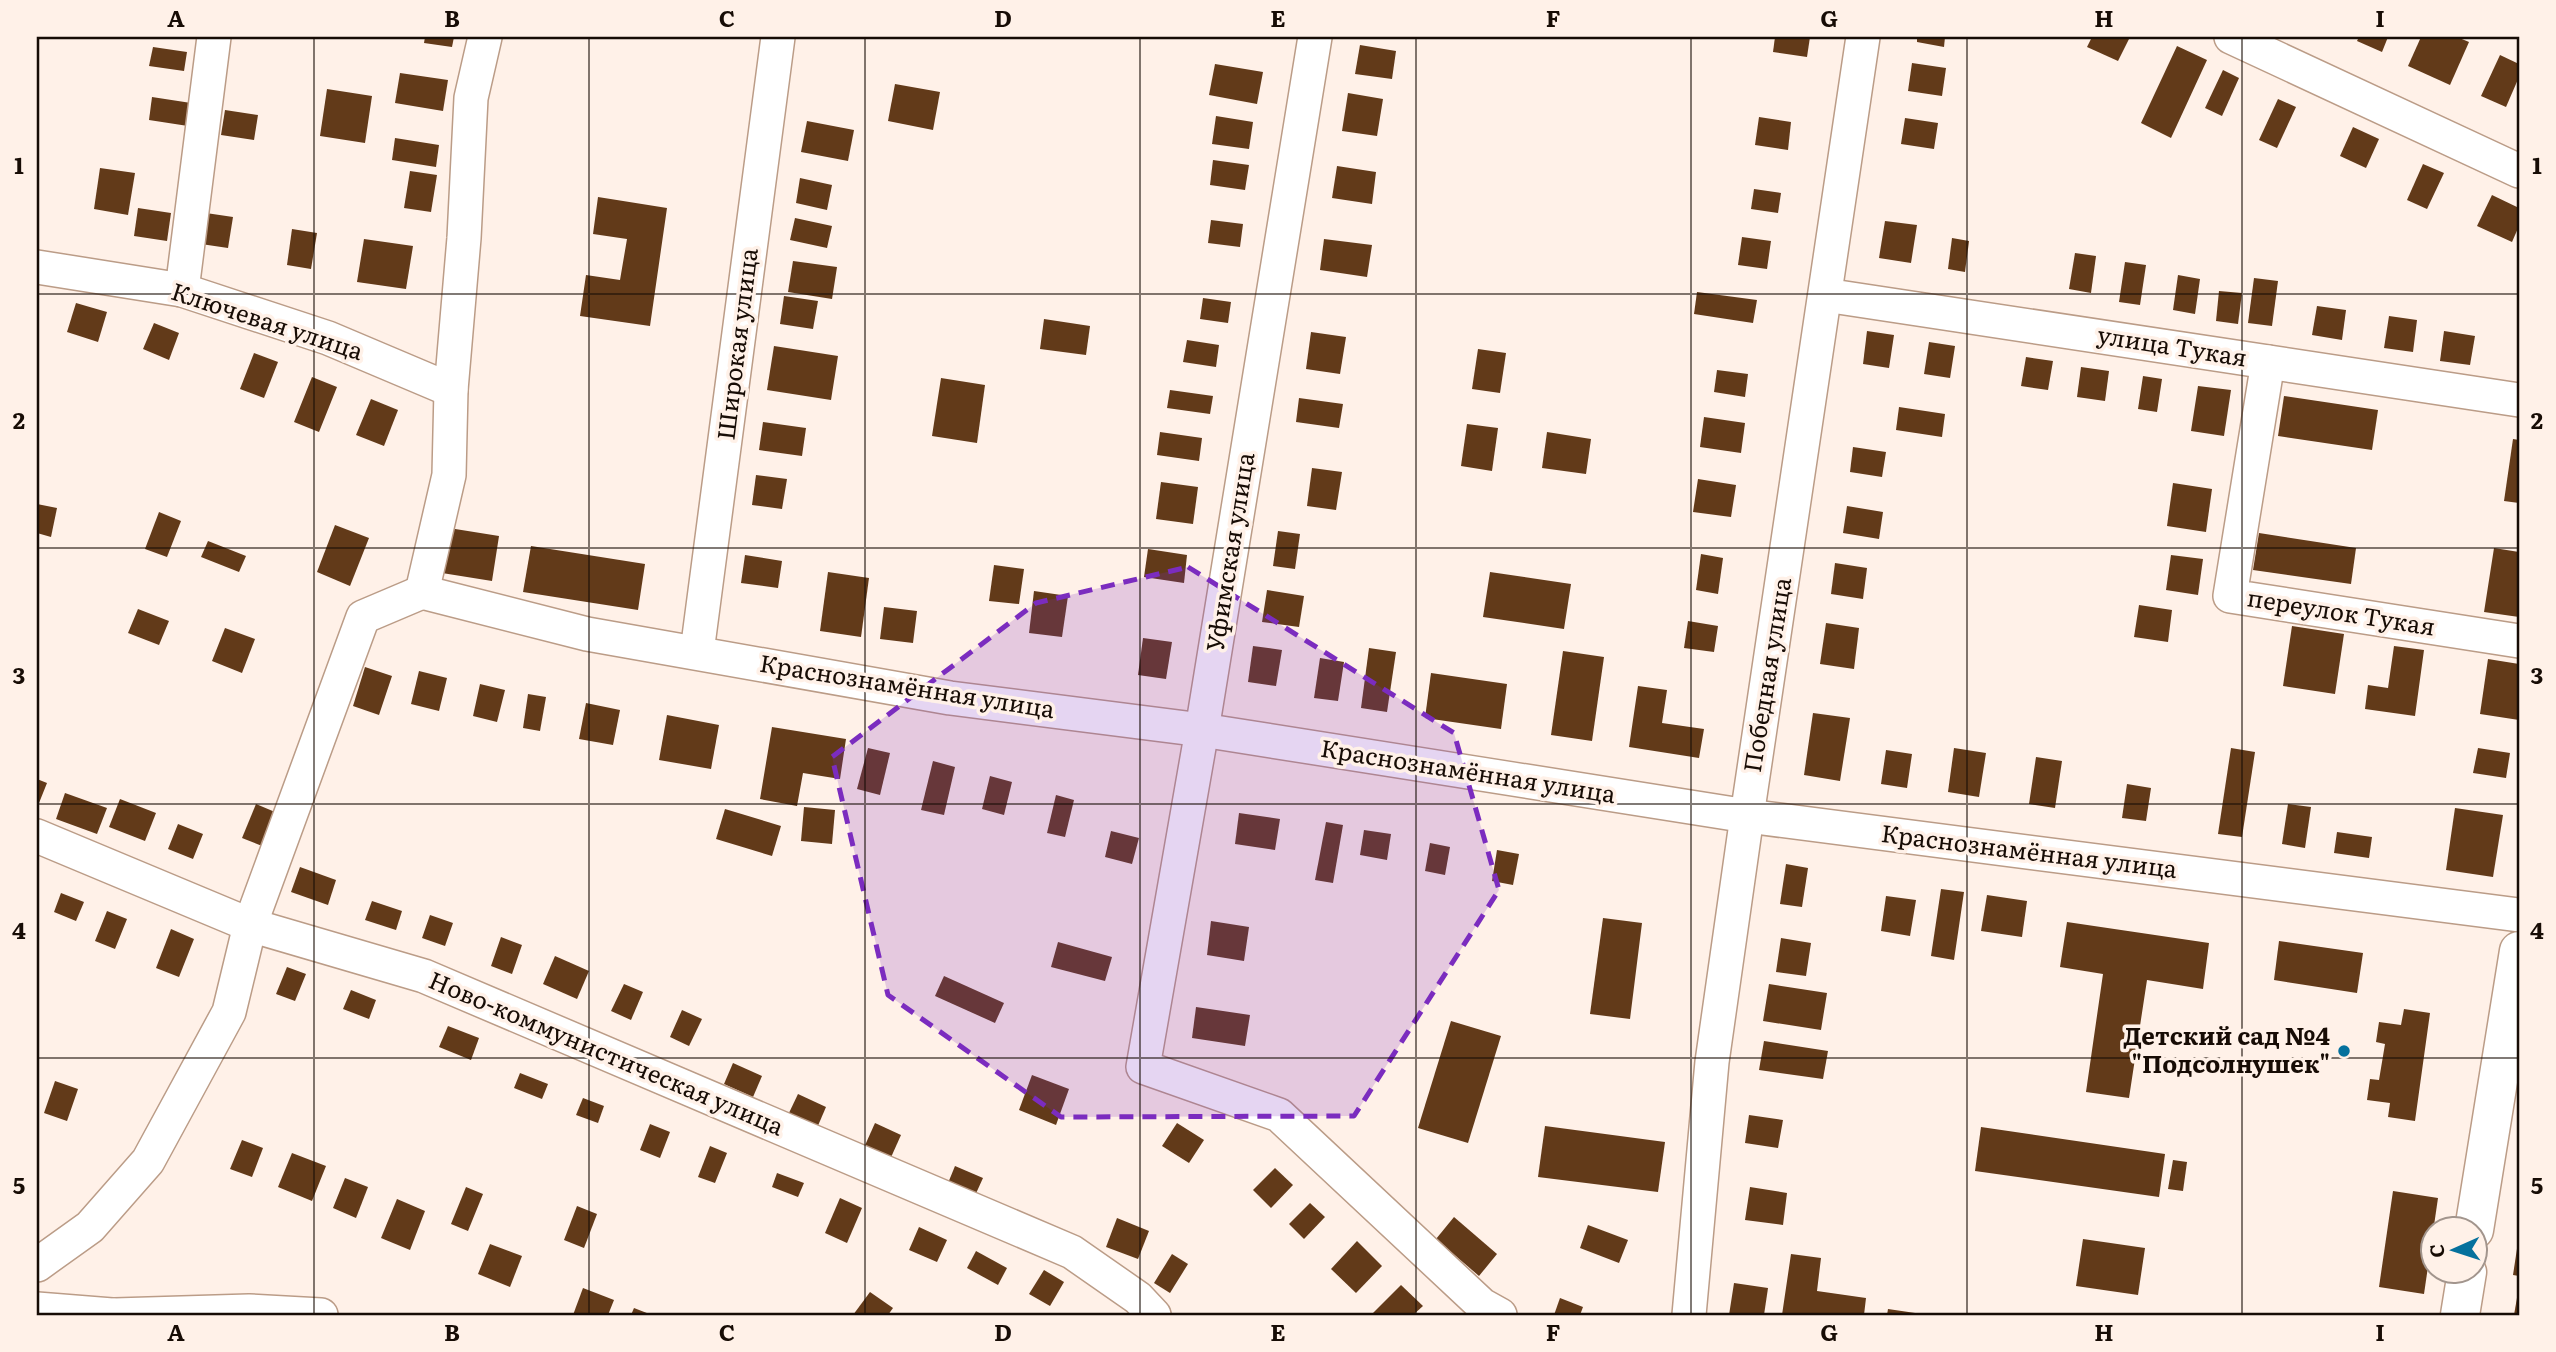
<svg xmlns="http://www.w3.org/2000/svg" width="2556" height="1352" font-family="Literata,serif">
  <rect width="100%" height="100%" fill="#fff1e8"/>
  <g fill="#623a19">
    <path d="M425 37H454L452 47 424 43Z"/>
    <path d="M1775 37H1810L1807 57 1773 52Z"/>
    <path d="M1917 37H1945L1944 47 1917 42Z"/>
    <path d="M2092 37H2130L2118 61 2087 47Z"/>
    <path d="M2359 37H2388L2382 52 2357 41Z"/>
    <path d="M2421 37H2457L2469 42 2450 85 2408 66Z"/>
    <path d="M1360 45 1396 51 1392 79 1355 74Z"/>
    <path d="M2177 46 2207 60 2171 138 2141 123Z"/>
    <path d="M153 47 187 52 184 71 149 66Z"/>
    <path d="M2500 55 2519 64V77L2506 107 2481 96Z"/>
    <path d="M1912 63 1946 68 1942 96 1908 91Z"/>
    <path d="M1215 64 1263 72 1257 104 1209 95Z"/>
    <path d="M2223 70 2239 78 2222 116 2205 108Z"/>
    <path d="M400 73 448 80 443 111 395 103Z"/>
    <path d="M895 84 940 92 933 130 888 121Z"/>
    <path d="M327 89 372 96 365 143 320 136Z"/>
    <path d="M1348 93 1383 99 1377 136 1342 131Z"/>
    <path d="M152 97 191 103 188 126 149 120Z"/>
    <path d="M2278 99 2296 107 2277 148 2259 140Z"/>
    <path d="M225 110 258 115 254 140 221 135Z"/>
    <path d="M1216 116 1253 122 1249 149 1212 144Z"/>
    <path d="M1759 117 1791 122 1788 150 1755 145Z"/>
    <path d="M1905 118 1938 123 1934 149 1901 144Z"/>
    <path d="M807 121 854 130 848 161 801 152Z"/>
    <path d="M2353 127 2379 139 2366 168 2340 156Z"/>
    <path d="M395 138 439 145 436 167 392 160Z"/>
    <path d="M1213 160 1249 165 1245 190 1210 185Z"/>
    <path d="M2423 164 2444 173 2427 209 2407 200Z"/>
    <path d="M1337 166 1376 172 1372 204 1332 198Z"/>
    <path d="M100 168 135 173 128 215 94 209Z"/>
    <path d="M410 171 437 175 431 212 404 208Z"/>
    <path d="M800 178 832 185 827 210 796 203Z"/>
    <path d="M1754 189 1781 193 1778 213 1751 209Z"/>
    <path d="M2492 195 2519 208V226L2512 242 2477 226Z"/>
    <path d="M598 197 667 208 650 326 580 316 586 275 620 280 627 239 593 234Z"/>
    <path d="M138 208 171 213 167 241 134 236Z"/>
    <path d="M206 213 233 217 228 248 201 244Z"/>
    <path d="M795 218 832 226 827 248 790 240Z"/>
    <path d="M1211 220 1243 224 1240 247 1208 243Z"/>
    <path d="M1885 221 1917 225 1911 263 1879 258Z"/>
    <path d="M292 229 317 233 311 269 287 265Z"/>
    <path d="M1742 237 1771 241 1767 269 1738 265Z"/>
    <path d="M1952 238 1969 241 1965 272 1948 269Z"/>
    <path d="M364 239 413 246 406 289 357 282Z"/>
    <path d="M1324 239 1372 245 1367 277 1320 270Z"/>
    <path d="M2075 253 2096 256 2091 293 2069 289Z"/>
    <path d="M793 261 837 267 832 299 788 292Z"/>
    <path d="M2125 262 2146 265 2140 305 2119 302Z"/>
    <path d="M2178 275 2200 279 2195 314 2173 310Z"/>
    <path d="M2254 278 2278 281 2272 326 2248 323Z"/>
    <path d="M2219 291 2242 293 2238 324 2216 321Z"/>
    <path d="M1697 292 1757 300 1753 323 1694 314Z"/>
    <path d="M784 296 818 301 813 329 780 324Z"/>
    <path d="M1203 298 1231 302 1228 323 1200 319Z"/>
    <path d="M76 303 107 312 98 342 67 332Z"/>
    <path d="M2317 306 2346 310 2342 340 2312 335Z"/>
    <path d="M2389 316 2417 320 2413 352 2384 348Z"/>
    <path d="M1044 319 1090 326 1086 355 1040 349Z"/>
    <path d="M154 323 179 333 169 360 143 349Z"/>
    <path d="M1867 331 1894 335 1889 368 1863 364Z"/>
    <path d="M2444 331 2475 336 2470 365 2440 361Z"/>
    <path d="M1311 332 1346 337 1340 374 1306 369Z"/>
    <path d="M1187 340 1219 345 1216 367 1183 362Z"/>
    <path d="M1929 342 1955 346 1950 378 1924 374Z"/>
    <path d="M774 346 838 356 831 400 767 390Z"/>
    <path d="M1478 349 1506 353 1500 393 1472 389Z"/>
    <path d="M254 353 278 362 264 398 240 389Z"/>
    <path d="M2026 357 2053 361 2048 390 2021 386Z"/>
    <path d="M2081 367 2109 371 2105 401 2077 397Z"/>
    <path d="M1717 370 1748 374 1745 397 1714 392Z"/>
    <path d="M2143 376 2162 379 2157 412 2138 409Z"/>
    <path d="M312 377 337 387 319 432 294 422Z"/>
    <path d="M941 378 985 385 977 443 932 436Z"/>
    <path d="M2198 386 2231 390 2224 436 2191 431Z"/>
    <path d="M1170 390 1213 396 1210 414 1167 408Z"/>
    <path d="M2284 396 2378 410 2372 450 2278 436Z"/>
    <path d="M1299 398 1343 404 1339 428 1296 422Z"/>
    <path d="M371 399 398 410 384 446 356 435Z"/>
    <path d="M1899 407 1945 414 1942 437 1896 430Z"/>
    <path d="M1704 417 1745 423 1741 453 1700 447Z"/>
    <path d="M763 422 806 428 802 456 759 450Z"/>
    <path d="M1467 424 1498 428 1492 471 1461 466Z"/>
    <path d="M1160 432 1202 438 1199 461 1157 455Z"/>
    <path d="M1547 432 1591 439 1586 474 1542 468Z"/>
    <path d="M2513 439 2519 440V503L2504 501Z"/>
    <path d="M1853 447 1886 452 1882 477 1850 472Z"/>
    <path d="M1312 468 1342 472 1336 510 1307 506Z"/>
    <path d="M756 475 787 479 782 509 752 505Z"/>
    <path d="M1698 479 1736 485 1731 517 1693 512Z"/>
    <path d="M1161 482 1198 487 1193 524 1156 519Z"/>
    <path d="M2173 483 2212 489 2206 532 2167 526Z"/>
    <path d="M37 504 57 508 51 537 37 533Z"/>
    <path d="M1847 506 1883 512 1879 539 1843 533Z"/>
    <path d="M159 512 181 521 167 557 145 549Z"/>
    <path d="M335 525 369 538 350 586 317 572Z"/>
    <path d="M449 528 499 536 492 581 442 573Z"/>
    <path d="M1278 531 1300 534 1295 569 1273 566Z"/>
    <path d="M2259 533 2356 548 2351 584 2253 570Z"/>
    <path d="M208 541 246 556 239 572 201 557Z"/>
    <path d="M531 546 645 564 638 610 523 592Z"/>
    <path d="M2494 548 2519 552V617L2484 612Z"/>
    <path d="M1148 549 1187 555 1184 583 1144 577Z"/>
    <path d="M1701 554 1723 558 1718 594 1696 590Z"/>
    <path d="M745 555 782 561 778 588 741 583Z"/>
    <path d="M2171 555 2203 559 2198 595 2166 590Z"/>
    <path d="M1835 563 1867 568 1863 599 1831 594Z"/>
    <path d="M994 565 1024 569 1019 604 989 601Z"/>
    <path d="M828 572 869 578 861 637 820 631Z"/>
    <path d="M1490 572 1571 584 1564 629 1483 617Z"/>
    <path d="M1267 590 1304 596 1299 627 1262 622Z"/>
    <path d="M1034 591 1068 596 1062 637 1029 633Z"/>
    <path d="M2139 605 2172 610 2168 642 2134 637Z"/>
    <path d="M884 607 917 611 913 643 880 639Z"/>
    <path d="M138 609 169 621 159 645 128 633Z"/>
    <path d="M1688 621 1718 626 1714 652 1684 648Z"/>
    <path d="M1826 623 1859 628 1854 669 1820 664Z"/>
    <path d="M2292 626 2344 634 2335 694 2283 686Z"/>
    <path d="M225 628 255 639 242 673 212 661Z"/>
    <path d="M1143 638 1172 642 1166 679 1138 675Z"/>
    <path d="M1253 646 1282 650 1276 686 1248 682Z"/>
    <path d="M2394 646 2424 650 2415 716 2365 709 2368 685 2388 688Z"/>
    <path d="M1369 648 1396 652 1387 712 1361 708Z"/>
    <path d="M1563 651 1604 657 1592 741 1551 735Z"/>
    <path d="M1320 658 1344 662 1338 701 1314 698Z"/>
    <path d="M2488 659 2519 664V720L2480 714Z"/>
    <path d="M365 667 392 676 379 715 353 706Z"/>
    <path d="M419 671 447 678 439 711 411 704Z"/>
    <path d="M1431 673 1507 684 1501 729 1425 718Z"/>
    <path d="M480 684 505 690 497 722 473 716Z"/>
    <path d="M1638 686 1667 690 1662 723 1704 729 1699 758 1629 747Z"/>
    <path d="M528 694 546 697 540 731 523 728Z"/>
    <path d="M586 703 620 710 613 745 579 739Z"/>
    <path d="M1813 713 1850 718 1840 781 1804 775Z"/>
    <path d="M667 715 719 725 711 769 659 760Z"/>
    <path d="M772 727 846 739 840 779 803 773 797 806 760 799Z"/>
    <path d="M868 748 890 753 880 795 857 789Z"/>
    <path d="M1954 748 1986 753 1979 797 1948 792Z"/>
    <path d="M2231 748 2255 752 2242 837 2218 834Z"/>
    <path d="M2478 748 2510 753 2506 778 2473 773Z"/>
    <path d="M1886 750 1912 754 1907 788 1881 784Z"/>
    <path d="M2036 757 2062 761 2055 808 2029 804Z"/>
    <path d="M933 761 955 767 944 815 921 810Z"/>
    <path d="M990 776 1012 782 1004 815 982 809Z"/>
    <path d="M37 779 47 783 37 808Z"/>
    <path d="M2127 784 2151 788 2146 821 2122 818Z"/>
    <path d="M65 793 107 808 97 834 56 819Z"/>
    <path d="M1056 795 1074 800 1065 837 1047 833Z"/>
    <path d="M120 799 156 813 145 841 109 827Z"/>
    <path d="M256 804 275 812 262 846 242 838Z"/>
    <path d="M2288 804 2311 807 2305 848 2282 844Z"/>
    <path d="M804 807 835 810 832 844 801 841Z"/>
    <path d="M2455 808 2503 815 2493 877 2446 870Z"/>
    <path d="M725 809 781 826 772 856 716 839Z"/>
    <path d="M1239 813 1280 819 1275 850 1235 844Z"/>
    <path d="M1326 822 1343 825 1333 883 1315 880Z"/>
    <path d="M178 824 203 834 193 859 168 849Z"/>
    <path d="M1364 830 1391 834 1387 860 1360 855Z"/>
    <path d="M1111 831 1139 838 1132 864 1105 857Z"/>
    <path d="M2337 832 2372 837 2369 858 2334 853Z"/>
    <path d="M1430 843 1450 847 1445 875 1425 871Z"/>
    <path d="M1497 850 1519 854 1513 885 1492 881Z"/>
    <path d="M1786 864 1808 868 1802 907 1780 904Z"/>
    <path d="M300 867 336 880 328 905 291 892Z"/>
    <path d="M1941 889 1964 892 1954 960 1931 956Z"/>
    <path d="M61 893 84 902 76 921 54 912Z"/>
    <path d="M1987 895 2027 901 2022 937 1981 931Z"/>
    <path d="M1886 896 1916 900 1910 936 1881 931Z"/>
    <path d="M372 901 402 911 396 930 365 920Z"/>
    <path d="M107 911 127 919 115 949 95 941Z"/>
    <path d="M430 915 453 923 445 946 422 938Z"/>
    <path d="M1603 918 1642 923 1630 1019 1590 1014Z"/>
    <path d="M1211 921 1249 927 1244 961 1207 955Z"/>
    <path d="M2067 922 2209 943 2203 989 2147 980 2129 1098 2086 1092 2103 974 2060 967Z"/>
    <path d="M171 929 194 939 179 977 156 968Z"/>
    <path d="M501 937 522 945 512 974 491 966Z"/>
    <path d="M1781 938 1811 943 1806 976 1776 972Z"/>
    <path d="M2279 941 2363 953 2357 993 2274 980Z"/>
    <path d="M1058 942 1112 957 1105 981 1051 967Z"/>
    <path d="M555 956 589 971 577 999 543 984Z"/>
    <path d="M287 967 306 974 295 1001 276 994Z"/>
    <path d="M944 976 1004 1003 995 1023 935 996Z"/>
    <path d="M624 984 643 992 631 1020 611 1011Z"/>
    <path d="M1769 984 1827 993 1821 1030 1763 1021Z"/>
    <path d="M351 990 376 1000 369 1019 343 1009Z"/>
    <path d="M1196 1007 1250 1015 1245 1046 1192 1038Z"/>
    <path d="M2404 1009 2430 1013 2415 1121 2388 1117 2390 1103 2367 1100 2370 1079 2379 1080 2385 1044 2376 1042 2379 1022 2401 1025Z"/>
    <path d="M682 1010 702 1019 689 1046 670 1037Z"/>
    <path d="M1451 1021 1501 1036 1468 1143 1418 1128Z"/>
    <path d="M448 1026 479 1038 471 1060 439 1047Z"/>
    <path d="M1764 1041 1828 1051 1823 1079 1759 1070Z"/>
    <path d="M733 1063 762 1076 753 1097 724 1084Z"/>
    <path d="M520 1073 548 1084 542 1099 514 1088Z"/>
    <path d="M1032 1075 1069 1089 1056 1125 1019 1110Z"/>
    <path d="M55 1081 78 1089 67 1121 44 1113Z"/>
    <path d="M798 1094 826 1107 817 1128 788 1115Z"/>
    <path d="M583 1098 604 1106 598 1123 576 1115Z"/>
    <path d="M1749 1115 1783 1120 1778 1148 1745 1143Z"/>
    <path d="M875 1123 901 1135 888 1164 862 1152Z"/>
    <path d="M1177 1123 1204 1140 1189 1163 1162 1146Z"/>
    <path d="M650 1124 670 1132 660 1158 640 1150Z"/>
    <path d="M1545 1126 1665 1142 1658 1192 1538 1177Z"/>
    <path d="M1981 1127 2165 1154 2159 1197 1975 1171Z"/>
    <path d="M242 1140 263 1148 252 1177 230 1169Z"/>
    <path d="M710 1146 727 1153 715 1183 698 1177Z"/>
    <path d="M292 1153 326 1166 312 1201 278 1187Z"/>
    <path d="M2173 1160 2187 1162 2183 1191 2168 1189Z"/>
    <path d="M955 1166 983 1178 973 1200 946 1188Z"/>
    <path d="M1275 1168 1293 1185 1271 1208 1253 1190Z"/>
    <path d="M777 1173 804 1183 798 1197 772 1187Z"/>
    <path d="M345 1178 368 1187 356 1218 333 1208Z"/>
    <path d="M466 1187 483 1194 468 1231 451 1224Z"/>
    <path d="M1750 1187 1787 1193 1783 1225 1745 1220Z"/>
    <path d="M2393 1191 2438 1198 2424 1294 2379 1287Z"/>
    <path d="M840 1198 862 1208 847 1243 825 1233Z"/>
    <path d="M397 1199 425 1211 410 1250 381 1238Z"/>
    <path d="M1310 1203 1325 1217 1304 1239 1289 1224Z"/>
    <path d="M577 1206 597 1214 584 1248 564 1240Z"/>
    <path d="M1454 1217 1497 1254 1479 1276 1436 1239Z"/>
    <path d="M1117 1218 1149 1231 1138 1259 1106 1247Z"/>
    <path d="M1588 1225 1628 1240 1619 1263 1580 1248Z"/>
    <path d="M919 1227 947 1240 937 1262 909 1250Z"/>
    <path d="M2083 1239 2145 1248 2138 1295 2076 1286Z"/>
    <path d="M1357 1241 1382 1266 1356 1293 1331 1269Z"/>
    <path d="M2518 1242H2519V1276L2513 1275Z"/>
    <path d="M490 1244 522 1256 510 1287 478 1274Z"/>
    <path d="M976 1251 1007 1268 998 1285 967 1268Z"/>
    <path d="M1172 1254 1188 1264 1170 1293 1154 1283Z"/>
    <path d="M1791 1254 1821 1258 1817 1291 1866 1298 1864 1315H1782Z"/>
    <path d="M1044 1270 1064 1282 1050 1306 1029 1294Z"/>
    <path d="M1734 1283 1768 1288 1764 1315H1729Z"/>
    <path d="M1401 1285 1423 1306 1413 1315H1371Z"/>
    <path d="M583 1288 614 1300 608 1315H573Z"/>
    <path d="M870 1292 893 1308 888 1315H853Z"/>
    <path d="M2518 1292 2519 1315H2514Z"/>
    <path d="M1560 1298 1583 1307 1580 1315H1554Z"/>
    <path d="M634 1308 652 1315H631Z"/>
    <path d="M1888 1309 1922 1314V1315H1887Z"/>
  </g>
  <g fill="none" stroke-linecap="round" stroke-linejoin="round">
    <defs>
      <g id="minor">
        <path d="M1315 37 1202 730 1143 1067 1279 1115 1482 1305 1500 1315"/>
        <path d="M2231 37 2519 171"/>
        <path d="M37 267 182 290 328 338 451 390"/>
        <path d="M182 290 214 37"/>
        <path d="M1825 295 2519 400"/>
        <path d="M2268 362 2230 596 2519 641"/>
        <path d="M422 592 587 634 950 698 1202 730 1747 816 2519 915"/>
        <path d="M422 592 449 475 451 390 464 238 471 98 485 37"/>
        <path d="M697 652 778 37"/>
        <path d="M37 836 250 925 424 976 1072 1252 1138 1298 1154 1315"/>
        <path d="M37 1265 90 1227 148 1161 229 1012 250 925 363 617 422 592"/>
        <path d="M37 1309 112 1315"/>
        <path d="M115 1315 249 1311 321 1315"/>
        <path d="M1689 1315 1712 1062 1747 816 1863 37"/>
      </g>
      <g id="major">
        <path d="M2474 1230 2519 951"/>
        <path d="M2460 1315 2467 1272"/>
      </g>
    </defs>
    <use href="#minor" stroke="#bb9c87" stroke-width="36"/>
    <use href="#major" stroke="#bb9c87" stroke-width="41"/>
    <use href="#minor" stroke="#fff" stroke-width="33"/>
    <use href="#major" stroke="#fff" stroke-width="38"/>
  </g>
  <path fill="#7b2cbf" fill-opacity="0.2" stroke="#7b2cbf" stroke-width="5" stroke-dasharray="14 9" stroke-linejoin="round" d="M1188 567 1454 733 1499 890 1354 1116 1061 1117 888 995 832 757 1036 603Z"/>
  <path fill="none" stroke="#170c05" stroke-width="2" stroke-opacity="0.55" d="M314 37V1315M589 37V1315M865 37V1315M1140 37V1315M1416 37V1315M1691 37V1315M1967 37V1315M2242 37V1315M37 294H2519M37 548H2519M37 804H2519M37 1058H2519"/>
  <circle fill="#05719d" stroke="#fff1e8" stroke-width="2.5" cx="2344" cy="1051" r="7"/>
  <g text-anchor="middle" stroke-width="7" stroke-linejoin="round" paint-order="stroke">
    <g font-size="24" fill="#170c05" stroke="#fff1e8">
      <text transform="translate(267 322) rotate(18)" y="8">Ключевая улица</text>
      <text transform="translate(738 344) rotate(-83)" y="8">Широкая улица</text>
      <text transform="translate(2172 347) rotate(9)" y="8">улица Тукая</text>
      <text transform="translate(1231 552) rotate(-81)" y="8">Уфимская улица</text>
      <text transform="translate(2341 613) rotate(9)" y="8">переулок Тукая</text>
      <text transform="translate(1768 675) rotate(-81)" y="8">Победная улица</text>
      <text transform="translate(907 687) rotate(9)" y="8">Краснознамённая улица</text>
      <text transform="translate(1468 772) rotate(9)" y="8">Краснознамённая улица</text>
      <text transform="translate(2029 852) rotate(7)" y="8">Краснознамённая улица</text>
      <text transform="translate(606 1054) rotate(23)" y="8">Ново-коммунистическая улица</text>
    </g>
    <g font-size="24" font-weight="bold" fill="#170c05" stroke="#fff1e8" text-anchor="end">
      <text x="2330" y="1045">Детский сад №4<tspan x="2330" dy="28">"Подсолнушек"</tspan></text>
    </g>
  </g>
  <rect width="2556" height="1352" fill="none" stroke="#fff1e8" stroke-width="77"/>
  <g transform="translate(2454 1250) rotate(267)"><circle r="33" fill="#fff1e8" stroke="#a2958d" stroke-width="2"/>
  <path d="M0-5L12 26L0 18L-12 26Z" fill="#05719d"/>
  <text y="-10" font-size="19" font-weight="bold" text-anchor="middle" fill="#170c05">С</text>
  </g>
  <rect x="38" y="38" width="2480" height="1276" fill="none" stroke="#170c05" stroke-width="2.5"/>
  <g font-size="23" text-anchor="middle" font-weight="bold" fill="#170c05">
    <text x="176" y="27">A</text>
    <text x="452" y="27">B</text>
    <text x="727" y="27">C</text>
    <text x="1003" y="27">D</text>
    <text x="1278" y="27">E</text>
    <text x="1553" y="27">F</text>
    <text x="1829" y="27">G</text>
    <text x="2104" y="27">H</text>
    <text x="2380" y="27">I</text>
    <text x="19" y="174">1</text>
    <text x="2537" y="174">1</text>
    <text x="19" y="429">2</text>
    <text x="2537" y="429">2</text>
    <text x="19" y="684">3</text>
    <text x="2537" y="684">3</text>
    <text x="19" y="939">4</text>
    <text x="2537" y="939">4</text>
    <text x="19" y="1194">5</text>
    <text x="2537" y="1194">5</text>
    <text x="176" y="1341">A</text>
    <text x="452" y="1341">B</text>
    <text x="727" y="1341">C</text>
    <text x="1003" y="1341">D</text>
    <text x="1278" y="1341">E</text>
    <text x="1553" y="1341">F</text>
    <text x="1829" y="1341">G</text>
    <text x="2104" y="1341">H</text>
    <text x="2380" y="1341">I</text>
  </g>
</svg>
